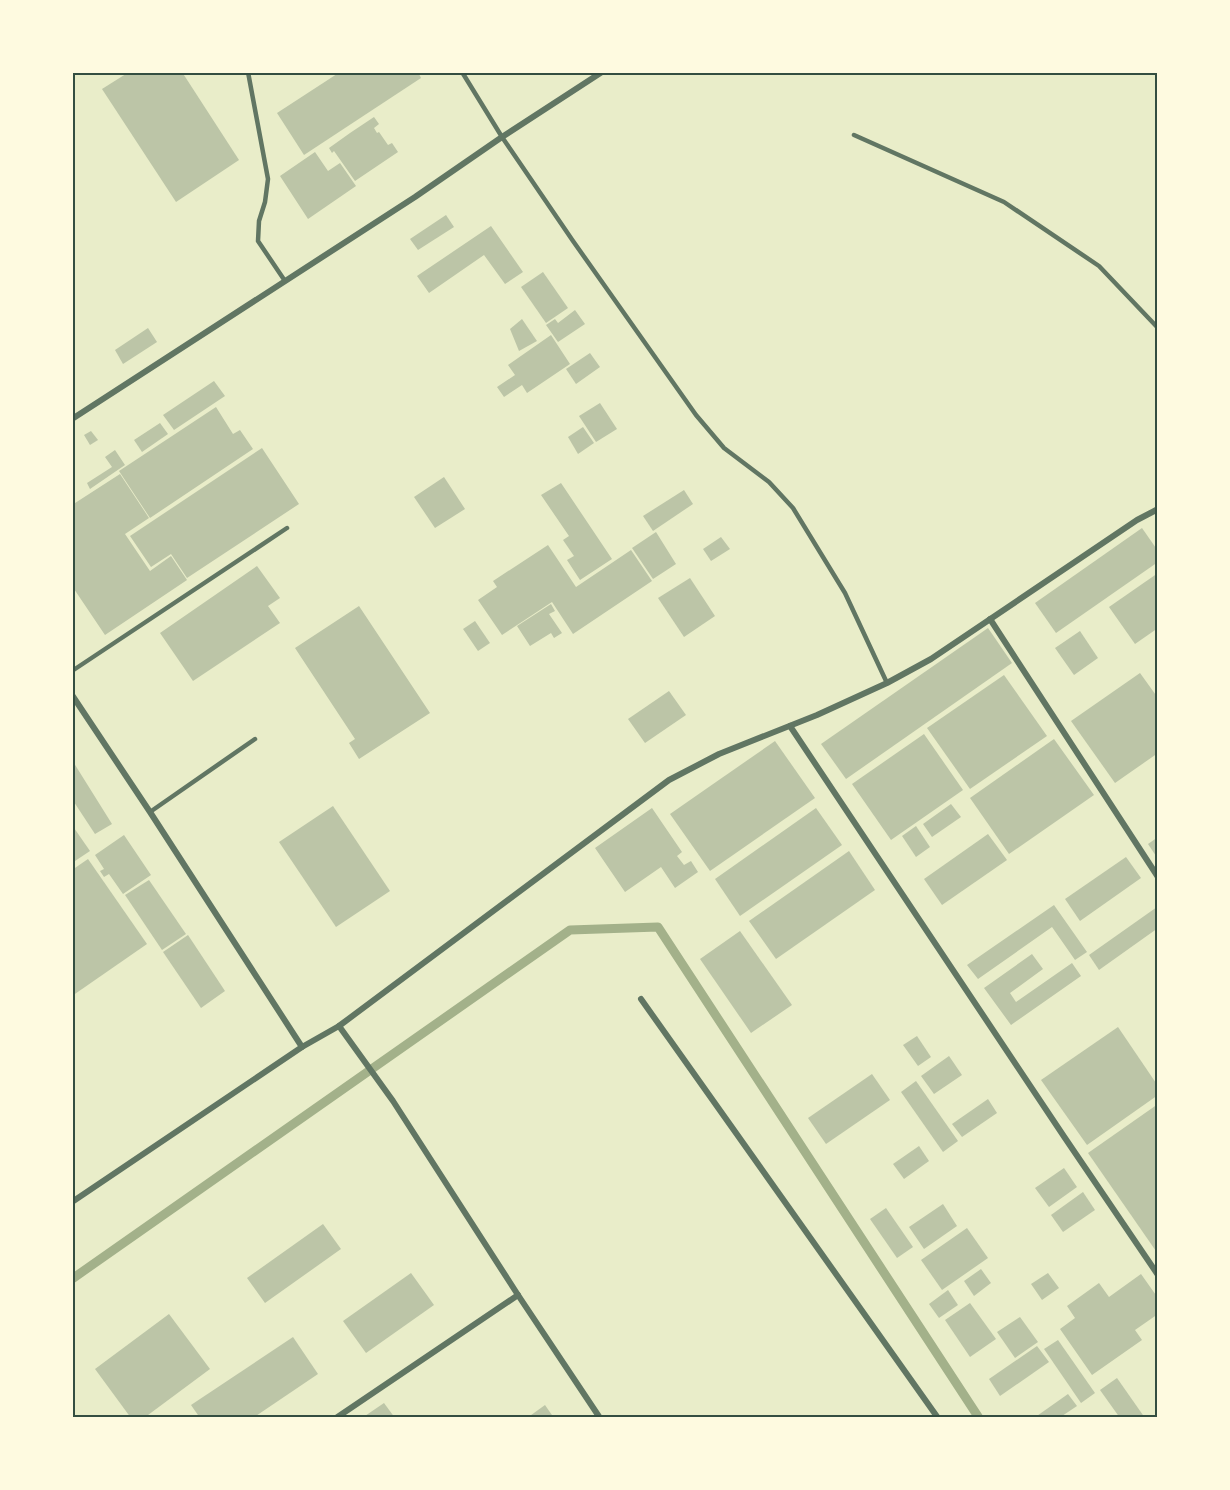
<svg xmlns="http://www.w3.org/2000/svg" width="1230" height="1490" font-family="Cabin,sans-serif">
  <rect width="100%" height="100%" fill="#e9edc9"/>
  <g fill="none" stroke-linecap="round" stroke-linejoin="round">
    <path stroke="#a3b18a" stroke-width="9" d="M72 1279 570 930 658 927 979 1418"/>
  </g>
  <g fill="#bcc5a7">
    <path d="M129 72H182L239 160 176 202 102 89Z"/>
    <path d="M340 72H418L421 78 304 155 277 113Z"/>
    <path d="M374 117 379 124 374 128 377 133 379 132 388 145 392 143 398 152 355 181 334 151 332 153 329 148 350 133 358 145 350 133Z"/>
    <path d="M315 152 328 171 340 163 356 186 308 219 280 176Z"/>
    <path d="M446 215 454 227 418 250 410 239Z"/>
    <path d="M491 226 523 272 505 284 484 255 429 293 417 276Z"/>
    <path d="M543 272 568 308 546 323 521 287Z"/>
    <path d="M575 310 585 324 558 342 546 325 555 319 558 323Z"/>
    <path d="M522 319 537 341 519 351 510 329Z"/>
    <path d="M148 328 157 342 123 364 115 350Z"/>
    <path d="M551 335 570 364 527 393 522 385 504 397 497 387 515 375 508 365Z"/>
    <path d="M590 353 600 367 576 384 566 369Z"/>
    <path d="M214 381 225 396 174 430 163 415Z"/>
    <path d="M600 403 617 429 596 442 579 416Z"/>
    <path d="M216 407 233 434 240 430 253 449 150 518 119 471Z"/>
    <path d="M160 423 168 434 142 452 134 440Z"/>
    <path d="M583 427 594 443 578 454 568 437Z"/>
    <path d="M91 431 98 440 90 445 84 435Z"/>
    <path d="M262 448 299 504 187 578 171 554 151 567 130 536Z"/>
    <path d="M115 450 125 465 90 489 87 483 112 467 105 457Z"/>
    <path d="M120 474 149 518 125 534 150 571 171 556 187 580 105 635 72 586V505Z"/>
    <path d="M444 477 465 509 435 528 414 497Z"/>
    <path d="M561 483 612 559 580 580 567 560 574 556 563 540 569 536 541 495Z"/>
    <path d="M684 490 693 504 653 531 643 516Z"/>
    <path d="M1142 528 1158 551V562L1056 633 1035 603Z"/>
    <path d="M656 532 676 564 653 579 632 548Z"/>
    <path d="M721 537 730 549 711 561 703 549Z"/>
    <path d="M548 545 576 587 631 550 652 581 573 634 552 602 502 635 478 600 497 587 493 581Z"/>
    <path d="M257 566 280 598 268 606 280 623 193 681 160 633Z"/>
    <path d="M1158 573V628L1135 644 1109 607Z"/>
    <path d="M690 578 715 616 684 637 658 598Z"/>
    <path d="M551 604 555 611 549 614 562 633 554 638 551 633 530 646 517 626Z"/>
    <path d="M359 606 430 713 359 759 349 743 355 739 295 648Z"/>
    <path d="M475 621 490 643 478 651 463 629Z"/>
    <path d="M988 628 1012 663 846 779 821 744Z"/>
    <path d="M1080 631 1098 658 1074 675 1055 648Z"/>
    <path d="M1140 673 1158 698V753L1115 783 1071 721Z"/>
    <path d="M1004 675 1047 736 970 789 927 728Z"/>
    <path d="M669 691 686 715 645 743 628 719Z"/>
    <path d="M924 734 963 790 891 840 852 784Z"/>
    <path d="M1054 739 1094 795 1009 854 970 798Z"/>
    <path d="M775 741 815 798 710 871 670 814Z"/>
    <path d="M72 760 112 824 95 834 72 799Z"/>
    <path d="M951 804 961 817 932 837 923 824Z"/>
    <path d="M333 806 390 891 336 927 279 842Z"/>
    <path d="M652 808 682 852 677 856 684 865 691 861 698 872 675 888 661 867 625 892 595 848Z"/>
    <path d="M816 808 842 845 740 916 715 879Z"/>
    <path d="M72 825 90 851 72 863Z"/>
    <path d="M916 826 930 847 916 857 902 836Z"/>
    <path d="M988 834 1007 860 942 905 924 879Z"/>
    <path d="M124 835 151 875 123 894 109 874 104 877 100 871 104 869 95 855Z"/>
    <path d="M1158 837V859L1148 844Z"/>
    <path d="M849 851 875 890 776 959 749 921Z"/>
    <path d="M1126 857 1141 878 1080 921 1065 899Z"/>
    <path d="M88 859 147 944 72 996V870Z"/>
    <path d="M149 880 186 934 162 950 125 895Z"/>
    <path d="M1054 905 1087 952 1075 960 1052 927 978 979 967 965Z"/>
    <path d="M1157 907 1158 909V928L1099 970 1089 955Z"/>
    <path d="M740 931 792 1005 751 1033 700 959Z"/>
    <path d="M188 935 225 991 201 1008 163 952Z"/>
    <path d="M1032 954 1043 969 1010 993 1016 1002 1072 963 1081 976 1011 1025 984 988Z"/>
    <path d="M1118 1027 1158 1086V1095L1087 1145 1041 1080Z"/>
    <path d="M917 1036 931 1057 918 1066 903 1045Z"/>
    <path d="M949 1056 962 1075 934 1094 921 1076Z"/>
    <path d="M872 1074 890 1100 826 1144 808 1118Z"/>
    <path d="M916 1081 958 1141 943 1152 901 1092Z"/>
    <path d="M988 1099 997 1113 962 1137 952 1124Z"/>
    <path d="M1158 1104V1254L1088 1153Z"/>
    <path d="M919 1146 929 1161 904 1179 893 1164Z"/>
    <path d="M1064 1168 1077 1187 1049 1207 1035 1188Z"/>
    <path d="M1083 1192 1095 1210 1063 1232 1051 1215Z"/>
    <path d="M943 1204 957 1226 924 1249 909 1227Z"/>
    <path d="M886 1208 913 1247 897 1258 870 1219Z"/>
    <path d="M323 1224 341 1249 265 1303 247 1278Z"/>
    <path d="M967 1228 988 1258 942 1290 921 1260Z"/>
    <path d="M981 1269 991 1283 974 1296 964 1281Z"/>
    <path d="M411 1273 434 1305 366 1353 343 1321Z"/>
    <path d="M1048 1273 1059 1288 1042 1300 1031 1284Z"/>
    <path d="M1141 1274 1158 1298V1314L1135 1330 1142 1340 1092 1375 1060 1329 1075 1318 1067 1306 1099 1283 1109 1297Z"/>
    <path d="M948 1290 958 1305 939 1318 929 1304Z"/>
    <path d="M970 1303 996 1339 970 1357 945 1320Z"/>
    <path d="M169 1314 210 1369 144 1418H131L95 1369Z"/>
    <path d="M1020 1317 1038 1342 1015 1358 997 1332Z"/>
    <path d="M293 1337 318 1374 253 1418H200L191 1405Z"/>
    <path d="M1058 1340 1095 1393 1081 1403 1044 1349Z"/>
    <path d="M1037 1346 1049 1362 1000 1396 989 1379Z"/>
    <path d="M1117 1378 1145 1418H1120L1100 1390Z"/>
    <path d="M1068 1394 1077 1406 1059 1418H1034Z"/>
    <path d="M384 1403 395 1418H362Z"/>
    <path d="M545 1405 554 1418H527Z"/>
  </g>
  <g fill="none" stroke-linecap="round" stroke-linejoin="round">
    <g stroke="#617663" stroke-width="4.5">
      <path d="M248 72 268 179 265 202 259 221 258 241 285 281"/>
      <path d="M462 72 502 137 573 241 696 415 724 448 769 482 793 508 845 593 887 683"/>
      <path d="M854 135 1004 202 1099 266 1158 328"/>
      <path d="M72 671 287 528"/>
      <path d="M150 812 255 739"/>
    </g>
    <g stroke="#617663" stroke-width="6">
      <path d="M72 419 415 197 502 137 602 72"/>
      <path d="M990 619 1158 877"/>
      <path d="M72 695 150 812 302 1047 72 1202"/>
      <path d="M790 726 1065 1138 1158 1275"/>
      <path d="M641 999 938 1418"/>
      <path d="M339 1026 393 1101 518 1295 600 1418"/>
      <path d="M302 1047 339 1026 669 780 719 754 817 715 887 683 931 659 1137 520 1158 509"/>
      <path d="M336 1418 518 1295"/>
    </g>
  </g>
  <rect width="1230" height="1490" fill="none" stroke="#fefae0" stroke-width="147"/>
  <rect x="74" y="74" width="1082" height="1342" fill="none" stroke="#344e41" stroke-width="2"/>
</svg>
